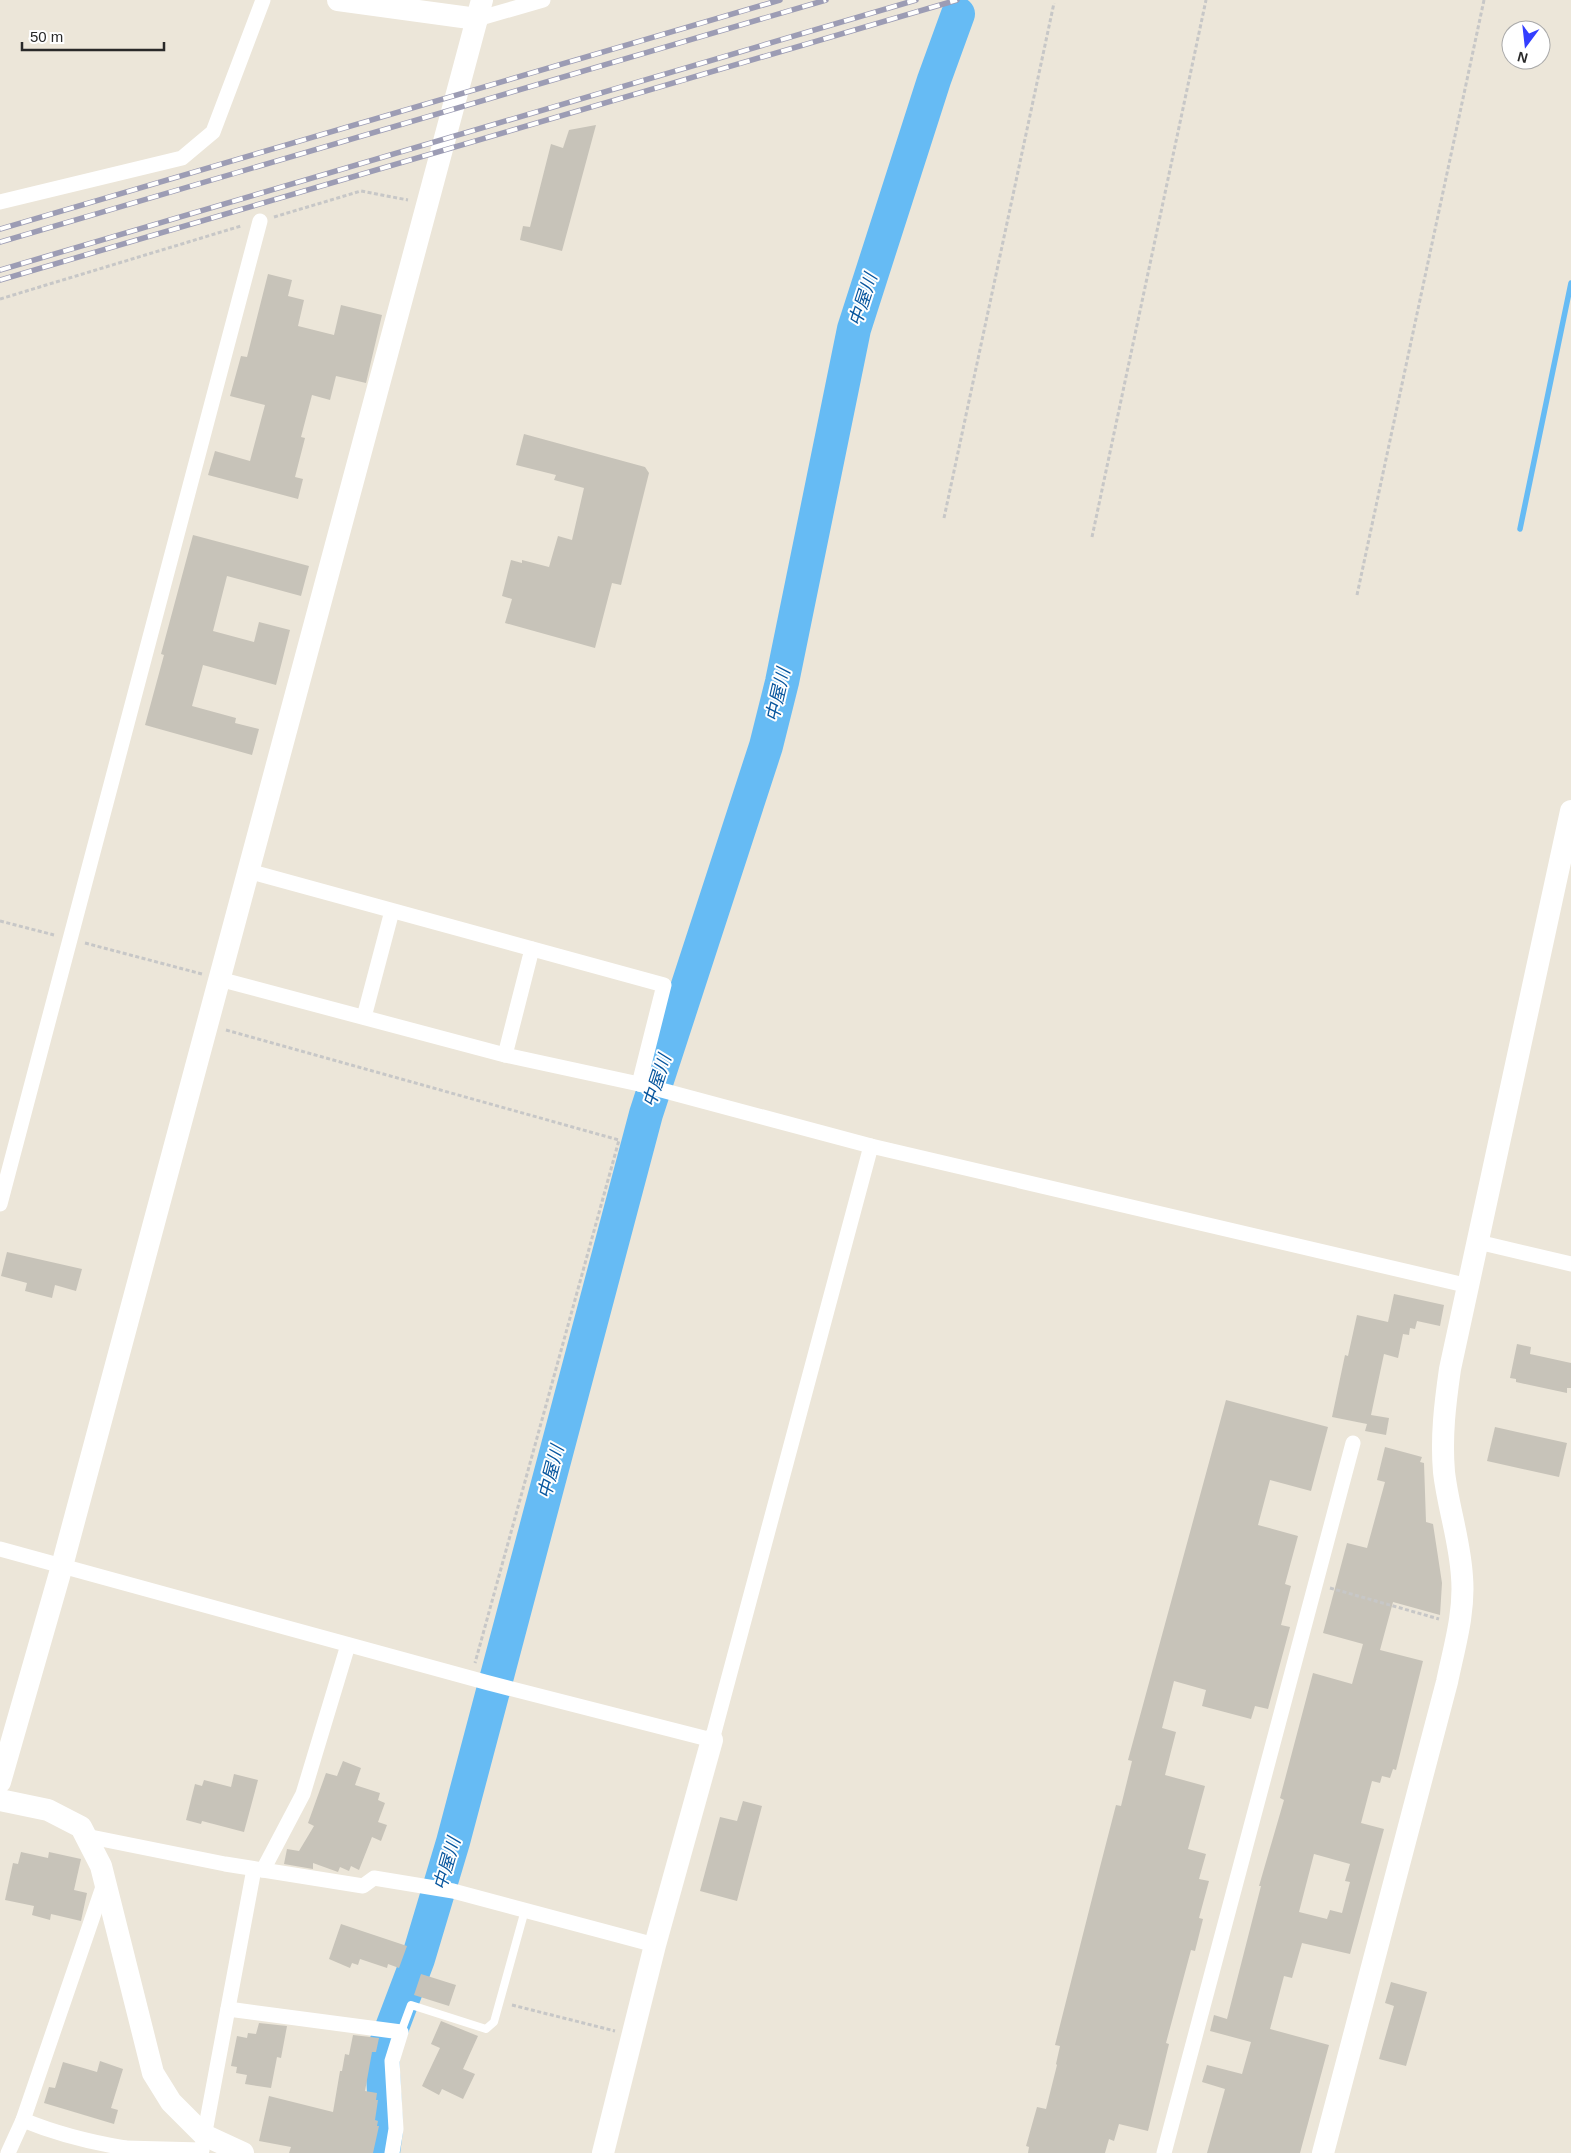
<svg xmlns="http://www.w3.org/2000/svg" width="1571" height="2153" font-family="Helvetica,'Noto Sans JP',sans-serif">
  <rect width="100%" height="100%" fill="#ece6d9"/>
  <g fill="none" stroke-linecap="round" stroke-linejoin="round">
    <path stroke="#66bbf4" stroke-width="5.5" d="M1520 529 1571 283"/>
    <path stroke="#66bbf4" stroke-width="34" d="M383 2153 386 2130 382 2054 418 1959 453 1842 646 1114 766 746 782 682 854 329 934 80 958 14"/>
  </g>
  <g fill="#c7c3b9" fill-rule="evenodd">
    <path d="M596 125 562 251 520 240 523 226 530 227 551 144 563 148 569 130Z"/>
    <path d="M268 274 292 280 288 296 304 300 298 326 334 335 341 305 382 315 366 383 336 376 330 400 312 395 301 437 305 438 295 477 303 479 298 499 208 475 215 451 250 461 265 405 230 396 241 356 247 357Z"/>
    <path d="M524 434 645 467 649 473 621 585 612 583 595 648 505 623 512 599 502 596 511 560 522 563V560L549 567 558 536 572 540 584 488 554 480 556 475 516 465Z"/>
    <path d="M193 535 309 566 301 596 227 576 213 631 254 642 259 622 290 630 276 685 203 665 192 706 236 718 235 723 259 729 252 755 145 725 164 655 161 654Z"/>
    <path d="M7 1252 82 1269 76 1291 55 1285 52 1298 25 1291 27 1283 1 1276Z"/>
    <path d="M1394 1294 1444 1305 1440 1326 1417 1321 1415 1329 1410 1328 1409 1335 1403 1334 1398 1358 1384 1354 1371 1415 1389 1418 1386 1435 1365 1431 1367 1424 1332 1417 1345 1355 1348 1356 1357 1315 1388 1322Z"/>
    <path d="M1517 1344 1531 1347 1530 1354 1571 1363V1388H1567V1393L1516 1382V1379L1510 1378Z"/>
    <path d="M1226 1400 1328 1427 1311 1491 1270 1480 1258 1525 1298 1536 1285 1584 1291 1586 1281 1625 1290 1627 1268 1709 1255 1706 1251 1719 1202 1706 1206 1690 1174 1681 1162 1728 1176 1732 1165 1775 1205 1786 1188 1849 1206 1854 1199 1879 1209 1881 1199 1918 1203 1919 1195 1951 1191 1950 1166 2043 1169 2044 1148 2131 1119 2124 1114 2141 1109 2139 1105 2153H1028L1029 2147 1026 2146 1037 2107 1046 2109 1057 2065 1056 2064 1060 2046 1055 2045 1100 1867 1116 1805 1121 1806 1132 1761 1128 1760Z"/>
    <path d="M1495 1427 1567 1443 1559 1477 1487 1461Z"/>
    <path d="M1385 1447 1422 1457 1420 1462 1424 1463 1426 1522 1433 1524 1442 1583 1440 1615 1393 1602 1380 1650 1423 1661 1396 1770 1393 1769 1390 1778 1382 1776 1380 1783 1372 1781 1361 1823 1384 1829 1350 1954 1302 1943 1292 1978 1284 1976 1270 2029 1329 2045 1300 2153H1207L1225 2089 1202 2082 1207 2065 1242 2074 1251 2042 1210 2031 1214 2015 1227 2019 1261 1886H1259L1284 1800 1280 1798 1313 1673 1352 1684 1363 1644 1323 1633 1347 1543 1367 1548 1385 1482 1377 1480ZM1314 1854 1350 1864 1345 1881 1350 1882 1342 1913 1330 1910 1327 1919 1299 1912Z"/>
    <path d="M343 1761 361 1768 355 1785 380 1793 378 1800 385 1803 378 1822 387 1825 381 1841 372 1837 359 1870 351 1866 349 1871 340 1867 338 1872 313 1863V1869L284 1864 287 1849 299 1851 314 1826 308 1823 326 1773 337 1776Z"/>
    <path d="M234 1774 258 1780 244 1832 202 1821 201 1824 186 1820 195 1784 202 1786 204 1780 231 1787Z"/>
    <path d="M743 1801 762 1806 737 1901 700 1891 720 1817 737 1821Z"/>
    <path d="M21 1852 48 1858 49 1852 81 1859 74 1890 87 1893 81 1921 51 1914 50 1920 32 1915 34 1906 5 1900 13 1863 18 1864Z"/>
    <path d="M341 1924 407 1946 399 1968 388 1964 387 1968 360 1959 358 1965 352 1963 350 1968 329 1959Z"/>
    <path d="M421 1974 456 1985 449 2006 414 1995Z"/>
    <path d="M1391 1982 1427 1992 1406 2066 1379 2059 1394 2006 1385 2003Z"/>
    <path d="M441 2021 478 2036 463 2069 475 2074 463 2099 442 2089 439 2095 422 2086 440 2048 431 2044Z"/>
    <path d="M259 2023 287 2026 281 2058 277 2057 271 2088 245 2084 247 2075 236 2073 237 2067 231 2066 237 2036 247 2038 248 2033 256 2034Z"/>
    <path d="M353 2035 379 2038 376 2052H372L365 2091 377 2093 376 2100H378L375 2120 378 2121 377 2126H379L373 2153H289L291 2147 259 2141 269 2096 333 2112 340 2071H342L345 2054 349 2055Z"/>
    <path d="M100 2061 123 2069 111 2108 118 2110 114 2124 44 2103 49 2087 55 2088 63 2062 97 2072Z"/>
  </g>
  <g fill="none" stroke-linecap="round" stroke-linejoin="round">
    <g stroke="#c7c7c7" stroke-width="3" stroke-dasharray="4 2.5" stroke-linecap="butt">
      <path d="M274 217 361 191 408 200"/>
      <path d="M0 299 241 226"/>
      <path d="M944 518 1054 3"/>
      <path d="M1092 537 1206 0"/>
      <path d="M1357 595 1484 0"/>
      <path d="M0 921 54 935"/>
      <path d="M85 943 202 974"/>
      <path d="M226 1030 619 1140 475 1663"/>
      <path d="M1330 1588 1439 1619"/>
      <path d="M512 2005 615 2031"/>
    </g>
    <path stroke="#fff" stroke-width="8" d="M401 2032 411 2005 486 2029 494 2022 525 1910"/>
    <g stroke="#fff" stroke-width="15">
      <path d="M477 19 543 0"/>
      <path d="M0 202 182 158 213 132 263 0"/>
      <path d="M248 871 664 985 639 1084"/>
      <path d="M219 979 505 1055 639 1084 871 1146"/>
      <path d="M364 1017 392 911"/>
      <path d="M505 1055 532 949"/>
      <path d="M0 1204 260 221"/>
      <path d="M1478 1242 1571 1264"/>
      <path d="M0 1549 485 1682 712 1740 871 1146 1469 1286"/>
      <path d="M86 1836 225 1864 363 1886 374 1878 453 1891 655 1945"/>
      <path d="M263 1870 303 1794 348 1645"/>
      <path d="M228 2009 401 2032 392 2061 396 2129 392 2153"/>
      <path d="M23 2120C57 2134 89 2142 125 2148L124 2153"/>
      <path d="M125 2148 202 2150"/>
      <path d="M8 2153 23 2120 105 1881"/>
      <path d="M201 2153 254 1869"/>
      <path d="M1164 2153 1353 1443"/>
    </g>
    <g stroke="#fff" stroke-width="22">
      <path d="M338 0 477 19"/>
      <path d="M0 1782 62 1566 482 0"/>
      <path d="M0 1800 48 1810 81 1827 101 1866 153 2073 171 2102 204 2135 243 2153"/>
      <path d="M603 2153 655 1945 712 1740"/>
      <path d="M1323 2153 1447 1682C1454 1648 1465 1612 1462 1577 1460 1541 1448 1507 1444 1472 1441 1437 1445 1404 1450 1369L1571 811"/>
    </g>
    <defs>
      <g id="rail">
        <path d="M0 229 780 0"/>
        <path d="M0 242 826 0"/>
        <path d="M0 270 916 0"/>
        <path d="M0 280 957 0"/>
      </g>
    </defs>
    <use href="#rail" stroke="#9c9cb4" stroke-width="5.5"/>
    <use href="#rail" stroke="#fff" stroke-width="4" stroke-dasharray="11" stroke-linecap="butt"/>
  </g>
  <g text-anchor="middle" stroke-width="4" stroke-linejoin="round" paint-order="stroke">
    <g font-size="18" font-style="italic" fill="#07569e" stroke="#fff">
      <text transform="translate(863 300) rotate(-72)" y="6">中屋川</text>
      <text transform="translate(778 695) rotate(-77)" y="6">中屋川</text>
      <text transform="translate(657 1081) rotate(-72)" y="6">中屋川</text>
      <text transform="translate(551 1472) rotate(-75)" y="6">中屋川</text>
      <text transform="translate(447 1864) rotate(-74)" y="6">中屋川</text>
    </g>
  </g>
  <g transform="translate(1526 45) rotate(195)"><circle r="24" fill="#ffffff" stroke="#a9a9a9"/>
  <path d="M0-4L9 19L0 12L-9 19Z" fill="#333eff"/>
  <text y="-8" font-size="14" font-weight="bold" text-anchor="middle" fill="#292929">N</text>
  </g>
  <path d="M22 42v8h142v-8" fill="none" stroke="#292929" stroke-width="2.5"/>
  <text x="30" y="42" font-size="15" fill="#292929" stroke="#ffffff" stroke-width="4" paint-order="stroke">50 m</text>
</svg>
